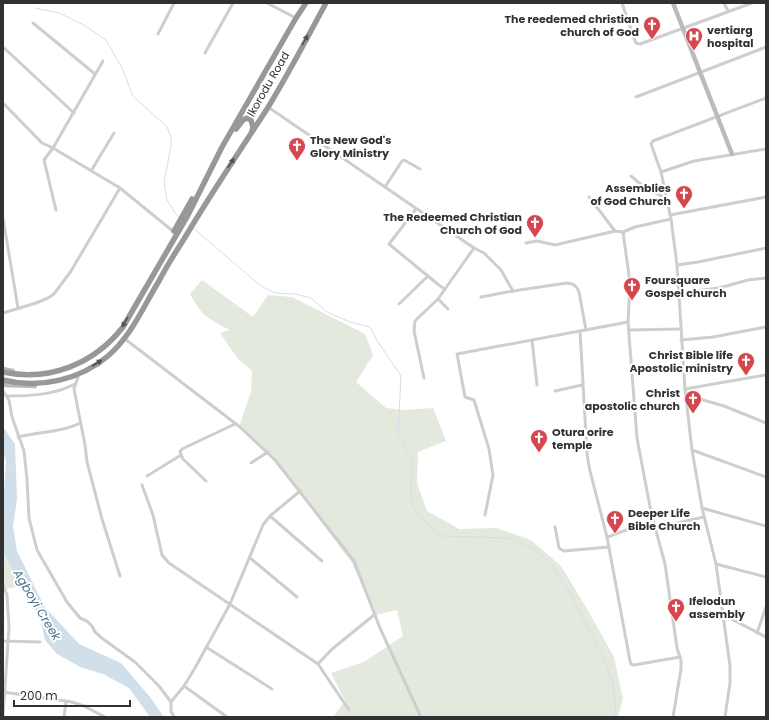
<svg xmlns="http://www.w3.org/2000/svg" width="769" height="720" font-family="Poppins,sans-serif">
  <rect width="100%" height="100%" fill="#fff"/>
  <g fill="#e4e9de">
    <path d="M202 280 253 317 268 295 292 297 365 334 373 355 356 382 386 408 404 410 433 408 446 441 418 452 417 483 427 511 459 529 496 528 531 540 561 566 586 607 614 657 623 699 618 717H333L345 701 331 673 364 662 403 636 397 610 375 615 352 563 271 455 239 427 251 392 252 371 237 358 220 333 230 330C208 319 202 316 190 294Z"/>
    <path d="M3 552 4 555 20 586 7 589 3 583Z"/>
  </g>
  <path fill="#d0dfea" d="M3 427 15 444 17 499 13 526 17 551 44 606 79 644 121 663 150 697 164 717H150L129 688 103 674 80 667 57 654 45 640 40 617 20 586 3 552V508L6 461 3 453Z"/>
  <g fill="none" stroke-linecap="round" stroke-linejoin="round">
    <g stroke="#d0dfea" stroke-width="1">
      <path d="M35 8 59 13 84 25 106 40 122 68 133 96 167 127 171 137V147L164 181 167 200 175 213 179 217"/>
      <path d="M193 228 261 286 275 293 295 294 311 298 327 312 350 322 370 327 376 339 401 376 398 434 412 461 411 491 412 505 423 520 442 536 508 538 533 548 553 566 571 595 604 658 613 684 616 710 614 717"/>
    </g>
    <g stroke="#cecece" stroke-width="3">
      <path d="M267 3 296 18"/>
      <path d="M622 3 635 41 636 43 640 44 752 3"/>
      <path d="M724 3 728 11"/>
      <path d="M33 23 95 74"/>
      <path d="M158 34 174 3"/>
      <path d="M3 47 74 113"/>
      <path d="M205 53 233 3"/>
      <path d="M636 97 766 47"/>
      <path d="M3 103 42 143 53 148 120 188 174 232"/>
      <path d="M268 107 474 248 484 253 501 270 513 291 567 283C574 284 576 285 579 292L586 330"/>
      <path d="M91 171 114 133"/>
      <path d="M661 172 694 161 766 149"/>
      <path d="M631 176 645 188 666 198"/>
      <path d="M385 187 402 161 404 160 420 169"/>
      <path d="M589 197 615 231"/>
      <path d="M416 209 389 244 440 286 445 289 474 248"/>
      <path d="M56 210 44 160 53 148 103 61"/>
      <path d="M670 215 766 197"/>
      <path d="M3 218 18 308"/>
      <path d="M623 232 630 283 628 322 637 438 651 512 665 564 677 648 681 660V669L673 717"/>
      <path d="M526 243 537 241 555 245 615 231 623 232 635 227 671 219"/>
      <path d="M677 265 698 262 766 248"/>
      <path d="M678 293 719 288 748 280 766 278"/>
      <path d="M481 297 513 291"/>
      <path d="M438 299 448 309"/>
      <path d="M399 304 428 276"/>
      <path d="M3 313 36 303 48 298 54 294 71 271 120 188"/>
      <path d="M629 330 680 329"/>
      <path d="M580 331 587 454 590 471 607 537 630 661 631 664 634 665 680 657"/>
      <path d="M125 339 240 427 275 460 354 561 380 628 421 717"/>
      <path d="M532 340 537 385"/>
      <path d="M681 340 713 337 766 327"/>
      <path d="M79 374 74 389 85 445 87 462 102 519 120 576"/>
      <path d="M424 378 414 331 415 321 418 318 438 299 445 289"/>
      <path d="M685 389 766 375"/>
      <path d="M3 391 9 400 12 417 24 451 27 479 29 518 37 550 67 602 80 618 87 621 92 626 95 632 103 639 135 662 159 686 171 702V711L174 717"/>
      <path d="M555 391 582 385"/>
      <path d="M686 395 724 406 766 423"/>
      <path d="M7 396C30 396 54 395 75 384"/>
      <path d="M18 437C37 432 64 432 80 423"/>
      <path d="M692 450 766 477"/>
      <path d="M251 463 268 452"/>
      <path d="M147 476 181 455"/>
      <path d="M206 481 183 459 181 455 180 451 184 448 235 424"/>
      <path d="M142 485 153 515 162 555 169 563 318 664"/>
      <path d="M702 508 766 526"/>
      <path d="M485 515 493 475 489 449 474 400 465 397 457 354 628 322"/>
      <path d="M270 516 322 561"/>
      <path d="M555 527 559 548 564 551 609 547"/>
      <path d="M607 537C622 533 639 521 655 528L704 517"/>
      <path d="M250 558 297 597"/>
      <path d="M716 564 766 577"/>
      <path d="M3 585 7 595 9 627 3 717"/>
      <path d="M722 614 766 637"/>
      <path d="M757 633 766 607"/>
      <path d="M3 641 40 642"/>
      <path d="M206 647 272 689"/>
      <path d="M184 686 227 717"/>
      <path d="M3 692 72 702 84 706 105 717"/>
      <path d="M171 702 184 686 195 668 230 604 263 525 270 516 300 491"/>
      <path d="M349 710 318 664 331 650 374 615"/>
      <path d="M64 717 66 702"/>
      <path d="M725 717 730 683V666L716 564 702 508 692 450 685 389 677 265 671 219 661 172 651 144 653 141 766 98"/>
    </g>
    <g stroke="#bbb" stroke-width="4.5">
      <path d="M673 3 732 154"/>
      <path d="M3 369 13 371"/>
      <path d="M3 385 35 386"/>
    </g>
    <g stroke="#989898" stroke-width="5.5">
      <path d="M236 129 243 120 247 118 251 120 253 127 252 131"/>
      <path d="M174 231 192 199"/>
      <path d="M3 372C49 382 94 364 123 327L188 215 222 147 296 18 306 3"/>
      <path d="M3 380C39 389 80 380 108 356 132 335 143 307 159 281 166 267 175 253 184 239 210 195 239 152 267 109 288 75 307 38 326 3"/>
    </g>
  </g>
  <defs><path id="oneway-solid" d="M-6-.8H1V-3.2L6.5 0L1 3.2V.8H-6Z"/></defs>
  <g fill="#505050">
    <use href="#oneway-solid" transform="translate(305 40) rotate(-61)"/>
    <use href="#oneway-solid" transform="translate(231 163) rotate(-57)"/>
    <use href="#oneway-solid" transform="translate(125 322) rotate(120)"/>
    <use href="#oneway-solid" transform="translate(97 363) rotate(-33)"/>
  </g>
  <defs>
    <symbol id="church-pin" viewBox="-11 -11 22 30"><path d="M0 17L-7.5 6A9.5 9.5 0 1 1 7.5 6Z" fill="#d4474f" stroke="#fff"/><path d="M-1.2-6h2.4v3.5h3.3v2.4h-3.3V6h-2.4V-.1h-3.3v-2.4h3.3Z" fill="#fff"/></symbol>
    <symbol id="hospital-pin" viewBox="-11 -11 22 30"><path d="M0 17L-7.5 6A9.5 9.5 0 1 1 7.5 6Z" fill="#d4474f" stroke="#fff"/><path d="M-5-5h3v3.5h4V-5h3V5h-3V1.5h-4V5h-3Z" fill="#fff"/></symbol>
  </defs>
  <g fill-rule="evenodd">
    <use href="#church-pin" x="642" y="15" width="20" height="27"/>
    <use href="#hospital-pin" x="684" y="26" width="20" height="27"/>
    <use href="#church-pin" x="287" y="136" width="20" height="27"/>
    <use href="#church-pin" x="674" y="184" width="20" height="27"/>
    <use href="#church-pin" x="525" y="213" width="20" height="27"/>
    <use href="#church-pin" x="622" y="276" width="20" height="27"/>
    <use href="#church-pin" x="736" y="351" width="20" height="27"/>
    <use href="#church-pin" x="683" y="389" width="20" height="27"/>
    <use href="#church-pin" x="529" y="428" width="20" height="27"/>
    <use href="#church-pin" x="605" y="509" width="20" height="27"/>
    <use href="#church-pin" x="666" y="597" width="20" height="27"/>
  </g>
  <g text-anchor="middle" stroke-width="4" stroke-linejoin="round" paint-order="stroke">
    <g font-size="11" font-weight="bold" fill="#313131" stroke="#fff" text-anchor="start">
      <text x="639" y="23" text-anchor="end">The reedemed christian<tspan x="639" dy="13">church of God</tspan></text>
      <text x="707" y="34">vertiarg<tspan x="707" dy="13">hospital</tspan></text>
      <text x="310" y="144">The New God's<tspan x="310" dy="13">Glory Ministry</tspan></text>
      <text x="671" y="192" text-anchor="end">Assemblies<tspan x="671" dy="13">of God Church</tspan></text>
      <text x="522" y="221" text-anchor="end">The Redeemed Christian<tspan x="522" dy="13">Church Of God</tspan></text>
      <text x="645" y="284">Foursquare<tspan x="645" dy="13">Gospel church</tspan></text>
      <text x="733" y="359" text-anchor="end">Christ Bible life<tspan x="733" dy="13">Apostolic ministry</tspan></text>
      <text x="680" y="397" text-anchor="end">Christ<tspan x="680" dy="13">apostolic church</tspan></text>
      <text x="552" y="436">Otura orire<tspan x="552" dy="13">temple</tspan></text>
      <text x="628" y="517">Deeper Life<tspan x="628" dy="13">Bible Church</tspan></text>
      <text x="689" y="605">Ifelodun<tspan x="689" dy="13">assembly</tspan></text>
    </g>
    <g font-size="11" fill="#313131" stroke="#fff">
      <text transform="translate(268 84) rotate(-60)" y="4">Ikorodu Road</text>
    </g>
    <g font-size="12" font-style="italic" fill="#47708c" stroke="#fff">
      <text transform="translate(37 605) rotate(59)" y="4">Agboyi Creek</text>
    </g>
  </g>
  <rect width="769" height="720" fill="none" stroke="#313131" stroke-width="8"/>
  <path d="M14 700v6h116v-6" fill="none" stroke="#313131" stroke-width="2"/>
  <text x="20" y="700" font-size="12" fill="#313131" stroke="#ffffff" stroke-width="3" paint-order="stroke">200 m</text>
</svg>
